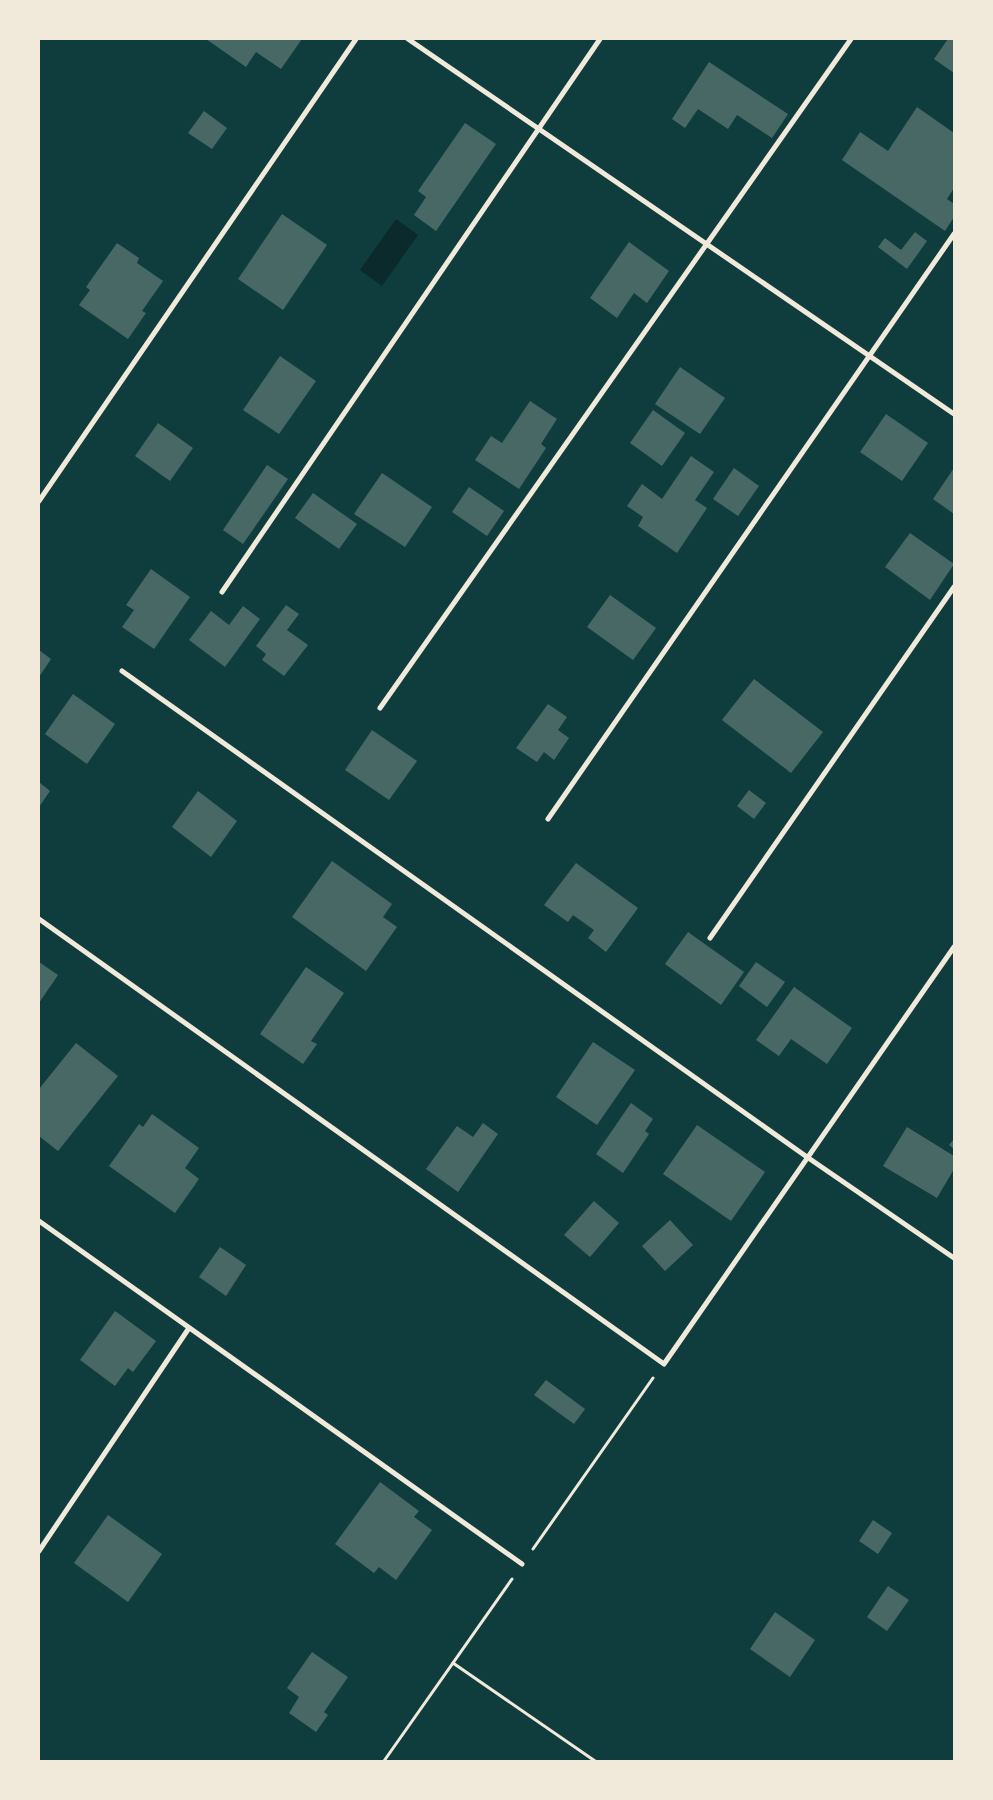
<svg xmlns="http://www.w3.org/2000/svg" width="993" height="1800" font-family="'Fira Sans',sans-serif">
  <rect width="100%" height="100%" fill="#0f3d3e"/>
  <path fill="#0a2a2b" d="M396 219 418 235 382 286 360 270Z"/>
  <g fill="#486865">
    <path d="M206 39H302L281 69 256 52 246 67Z"/>
    <path d="M948 39H954V73L934 59Z"/>
    <path d="M709 62 788 114 772 138 737 115 728 129 698 109 685 128 672 119Z"/>
    <path d="M917 107 954 133V188L947 199 954 204V217L945 231 842 160 860 132 888 151Z"/>
    <path d="M204 111 227 128 212 149 188 133Z"/>
    <path d="M465 123 496 144 436 231 414 215 426 197 418 191Z"/>
    <path d="M282 214 327 245 283 310 238 279Z"/>
    <path d="M915 232 927 241 907 269 878 247 885 238 901 250Z"/>
    <path d="M629 242 669 271 647 303 634 293 617 318 590 298Z"/>
    <path d="M117 243 139 258 137 263 163 281 142 311 146 313 128 339 79 305 90 290 86 287Z"/>
    <path d="M280 356 316 381 279 434 243 410Z"/>
    <path d="M680 367 725 398 700 434 655 404Z"/>
    <path d="M530 401 557 419 541 444 546 448 519 489 475 460 491 436 502 443Z"/>
    <path d="M653 410 685 433 662 466 630 443Z"/>
    <path d="M886 414 928 443 902 481 860 452Z"/>
    <path d="M158 423 193 448 170 481 135 456Z"/>
    <path d="M691 456 714 472 695 500 707 508 677 553 638 526 643 517 627 506 642 484 662 499Z"/>
    <path d="M267 465 288 479 243 544 223 530Z"/>
    <path d="M734 468 759 486 738 516 713 499Z"/>
    <path d="M954 468V514L933 499Z"/>
    <path d="M382 473 432 507 405 547 354 514Z"/>
    <path d="M469 487 504 511 487 536 452 512Z"/>
    <path d="M313 493 357 524 339 549 295 518Z"/>
    <path d="M910 533 954 564 930 600 885 567Z"/>
    <path d="M151 569 190 597 154 649 122 627 134 610 126 605Z"/>
    <path d="M610 595 656 628 633 660 587 627Z"/>
    <path d="M286 605 299 614 287 630 308 645 284 676 262 660 266 654 256 646Z"/>
    <path d="M243 606 260 619 225 667 189 640 211 611 229 625Z"/>
    <path d="M39 650 51 659 39 677Z"/>
    <path d="M754 679 823 732 791 773 722 720Z"/>
    <path d="M73 694 115 724 87 764 45 734Z"/>
    <path d="M548 704 567 717 558 730 569 738 554 760 544 752 537 762 516 748Z"/>
    <path d="M372 730 417 761 389 800 345 770Z"/>
    <path d="M39 782 50 791 39 807Z"/>
    <path d="M749 790 766 803 754 819 737 806Z"/>
    <path d="M198 791 237 821 211 857 172 827Z"/>
    <path d="M332 861 392 904 383 917 397 927 366 971 292 917Z"/>
    <path d="M576 863 638 908 606 952 588 938 594 930 573 915 568 922 544 905Z"/>
    <path d="M688 932 744 972 721 1005 665 964Z"/>
    <path d="M39 962 58 975 39 1003Z"/>
    <path d="M756 962 785 982 767 1007 739 986Z"/>
    <path d="M306 967 344 993 311 1041 317 1044 303 1064 260 1034Z"/>
    <path d="M794 987 852 1028 827 1064 791 1039 779 1056 756 1040Z"/>
    <path d="M593 1042 635 1070 597 1125 556 1097Z"/>
    <path d="M76 1043 118 1076 58 1151 39 1136V1089Z"/>
    <path d="M631 1103 653 1119 645 1131 649 1134 623 1173 596 1154Z"/>
    <path d="M152 1114 199 1148 185 1168 199 1179 175 1213 109 1166 139 1124 143 1127Z"/>
    <path d="M483 1123 498 1134 458 1192 426 1169 457 1126 473 1137Z"/>
    <path d="M697 1125 765 1172 731 1221 663 1174Z"/>
    <path d="M907 1127 954 1156V1169L937 1198 883 1166Z"/>
    <path d="M954 1139V1149L949 1145Z"/>
    <path d="M594 1201 619 1223 590 1257 564 1235Z"/>
    <path d="M670 1220 693 1245 665 1271 642 1246Z"/>
    <path d="M220 1247 246 1265 226 1296 199 1277Z"/>
    <path d="M115 1311 156 1341 133 1372 128 1368 115 1386 80 1360Z"/>
    <path d="M546 1380 585 1409 574 1424 534 1395Z"/>
    <path d="M380 1482 419 1511 414 1517 432 1530 396 1580 379 1567 374 1573 335 1544Z"/>
    <path d="M108 1515 162 1554 128 1602 74 1563Z"/>
    <path d="M873 1520 892 1533 878 1554 859 1541Z"/>
    <path d="M888 1586 909 1600 887 1631 867 1617Z"/>
    <path d="M775 1612 815 1640 790 1677 750 1649Z"/>
    <path d="M312 1652 348 1677 324 1712 328 1715 316 1732 289 1713 299 1697 287 1688Z"/>
  </g>
  <g fill="none" stroke-linecap="round" stroke-linejoin="round">
    <g stroke="#f1e9da" stroke-width="3">
      <path d="M533 1549 653 1378"/>
      <path d="M453 1663 595 1761"/>
      <path d="M384 1761 512 1579"/>
    </g>
    <g stroke="#f1e9da" stroke-width="5">
      <path d="M408 39 954 414"/>
      <path d="M39 501 356 39"/>
      <path d="M222 592 600 39"/>
      <path d="M122 671 807 1157 954 1258"/>
      <path d="M380 708 851 39"/>
      <path d="M548 819 954 234"/>
      <path d="M39 919 664 1364 954 947"/>
      <path d="M710 938 954 587"/>
      <path d="M39 1221 522 1564"/>
      <path d="M39 1551 189 1328"/>
    </g>
  </g>
  <rect width="993" height="1800" fill="none" stroke="#f1e9da" stroke-width="80"/>
</svg>
